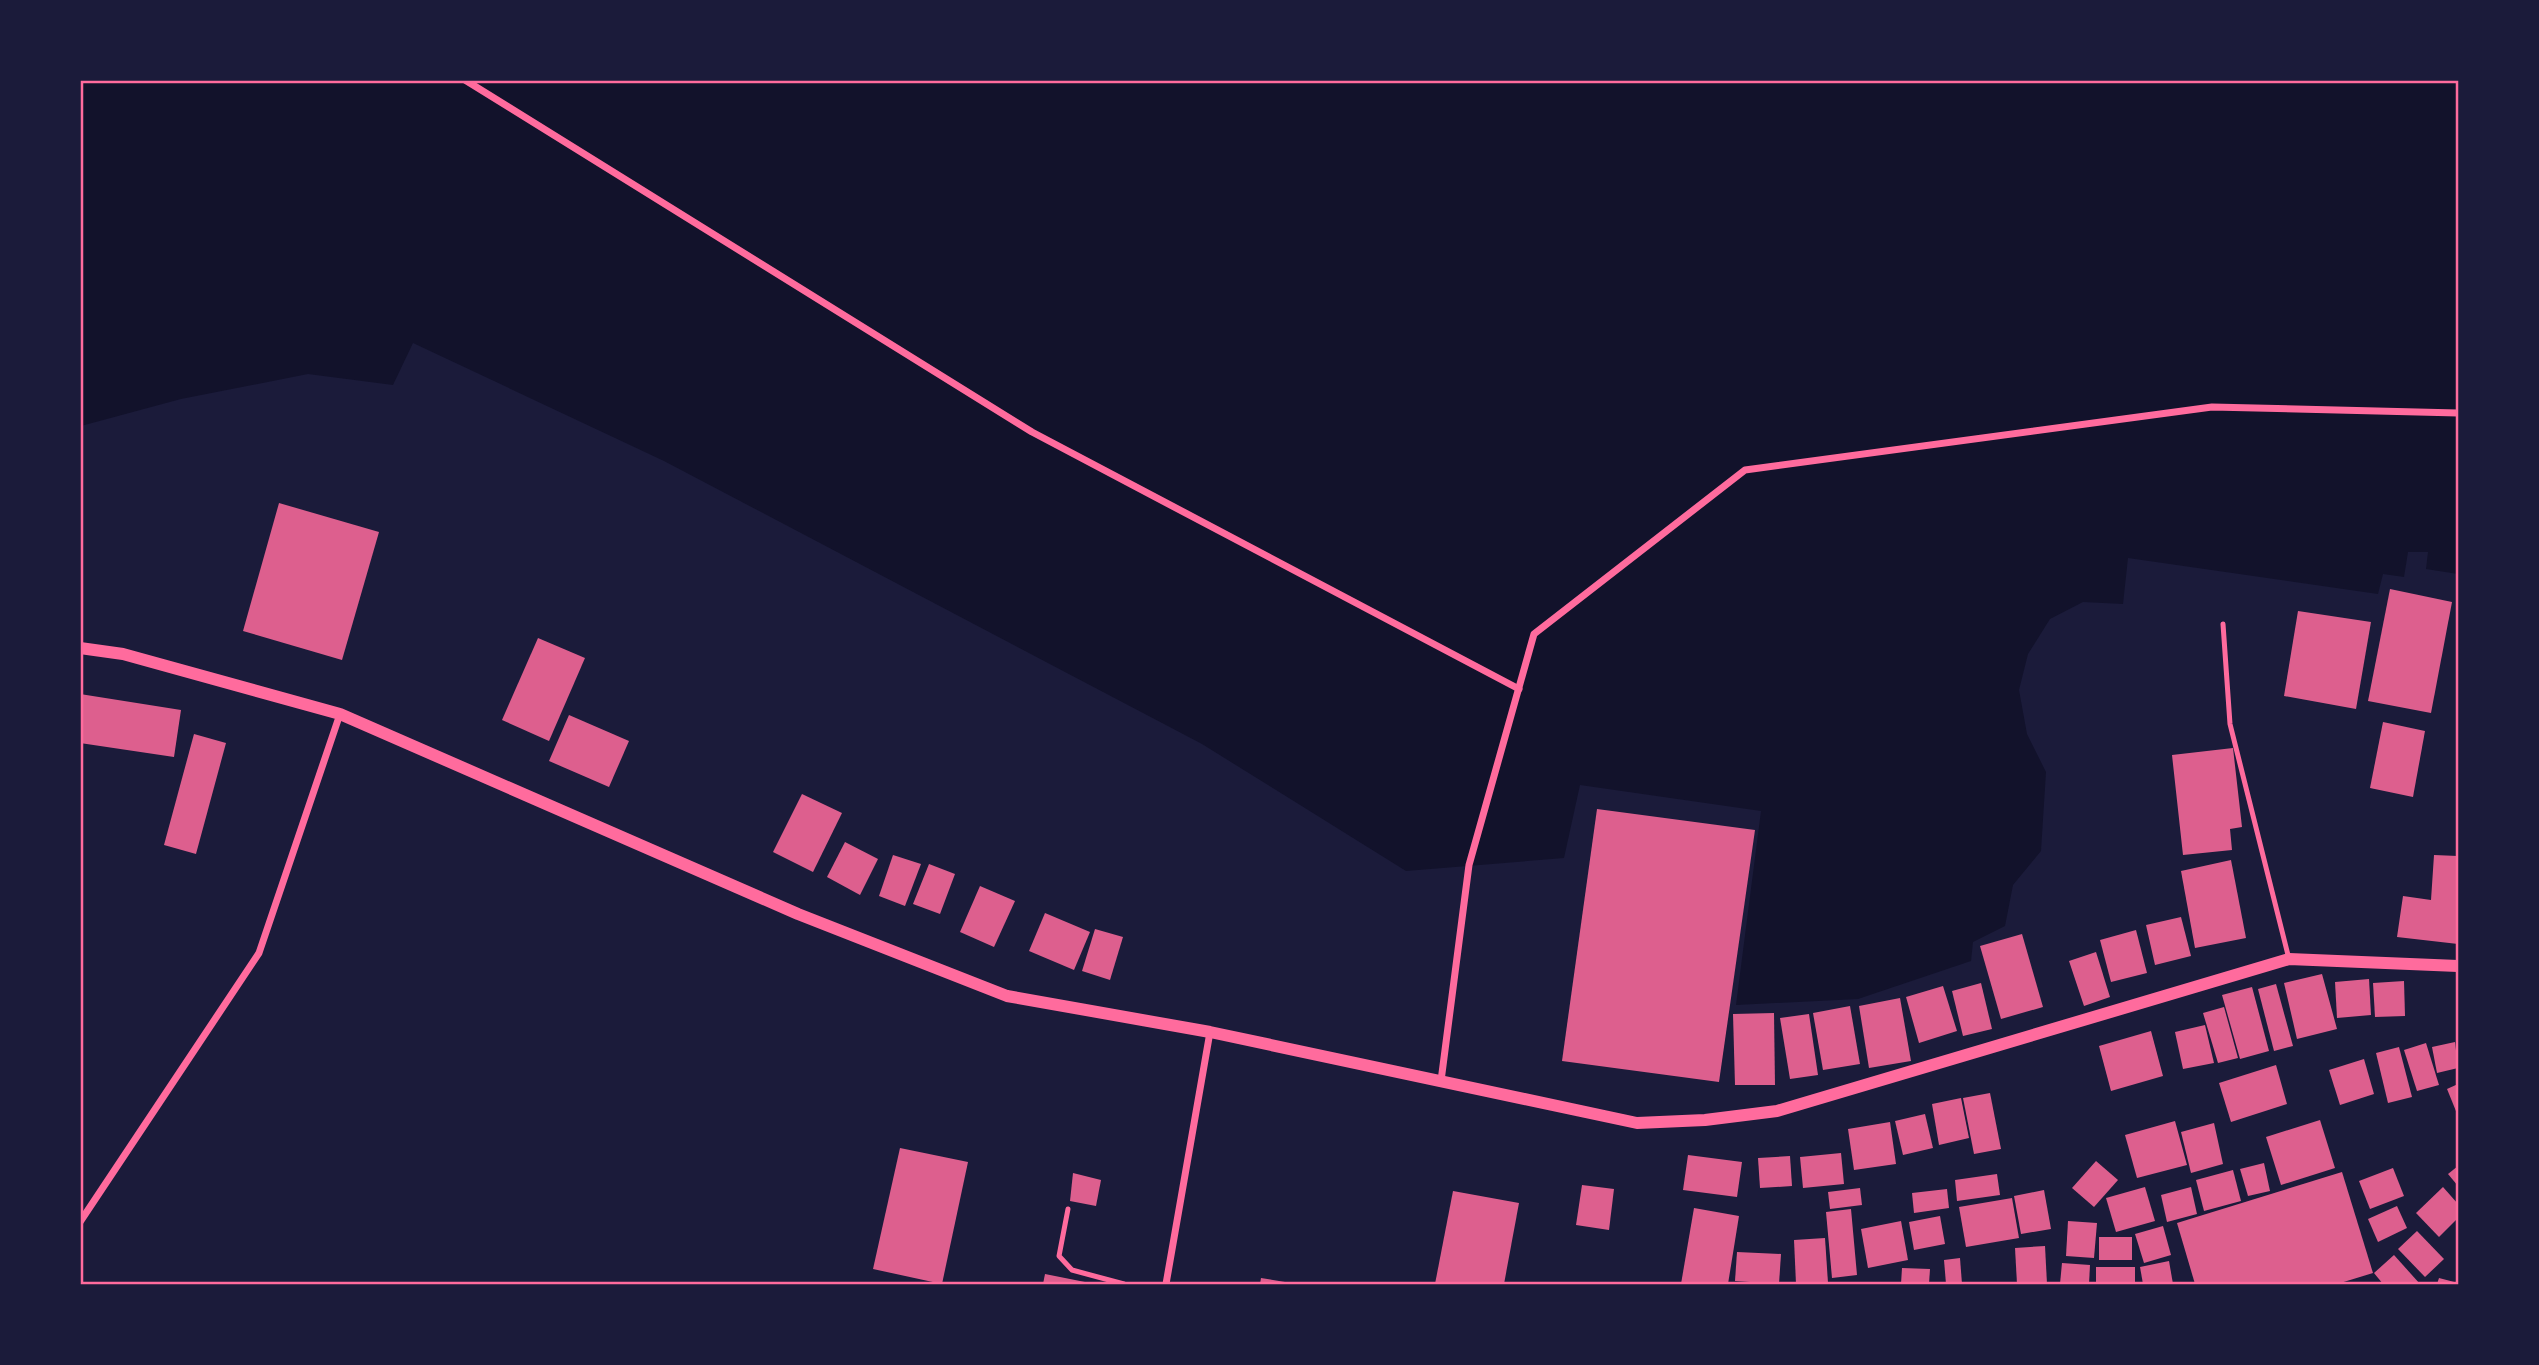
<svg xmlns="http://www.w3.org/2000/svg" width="2539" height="1365" font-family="Ubuntu,sans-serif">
  <rect width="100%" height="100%" fill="#1b1b3a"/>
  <path fill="#12122b" d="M81 81H2458V574L2426 569 2428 552H2408L2404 577 2383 574 2378 594 2128 558 2123 604 2083 602 2050 619 2028 654 2019 690 2027 734 2046 772 2041 851 2013 885 2005 926 1973 942 1971 961 1858 999 1736 1005 1761 811 1580 785 1564 858 1406 871 1202 744 664 461 413 343 393 385 308 374 181 399 81 426Z"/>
  <g fill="#dd5f8e">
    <path d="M279 503 379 532 342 660 243 631Z"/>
    <path d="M2390 589 2452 602 2431 713 2368 701Z"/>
    <path d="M2298 611 2371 622 2356 709 2284 696Z"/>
    <path d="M538 638 585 658 549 741 502 720Z"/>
    <path d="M80 694 181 710 174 757 80 743Z"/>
    <path d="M569 715 629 741 609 787 549 761Z"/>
    <path d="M2383 722 2425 731 2413 797 2370 788Z"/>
    <path d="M194 734 226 743 196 854 164 845Z"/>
    <path d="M2233 748 2242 827 2230 829 2232 850 2183 855 2172 755Z"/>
    <path d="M802 794 842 813 813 872 773 852Z"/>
    <path d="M1597 809 1755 830 1719 1082 1562 1061Z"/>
    <path d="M845 842 878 859 860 895 827 877Z"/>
    <path d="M893 855 921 864 905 906 879 896Z"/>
    <path d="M2434 855 2458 856V944L2397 937 2403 896 2431 900Z"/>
    <path d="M2231 860 2246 938 2195 948 2181 871Z"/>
    <path d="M929 864 955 874 940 914 913 904Z"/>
    <path d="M980 886 1015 901 994 947 960 932Z"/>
    <path d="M1045 913 1090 932 1074 970 1029 951Z"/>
    <path d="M2181 917 2191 956 2155 965 2146 925Z"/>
    <path d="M1095 929 1123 937 1110 980 1082 971Z"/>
    <path d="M2136 930 2147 973 2111 982 2100 940Z"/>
    <path d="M2022 934 2043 1007 2001 1019 1980 946Z"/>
    <path d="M2096 952 2110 997 2084 1006 2069 961Z"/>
    <path d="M2322 974 2337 1029 2297 1039 2284 983Z"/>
    <path d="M2369 979 2371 1015 2337 1018 2335 982Z"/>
    <path d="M2404 981 2405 1016 2375 1017 2373 983Z"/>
    <path d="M1981 983 1992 1029 1963 1036 1952 991Z"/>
    <path d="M2276 984 2293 1046 2274 1051 2258 989Z"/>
    <path d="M1943 986 1957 1031 1919 1043 1906 997Z"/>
    <path d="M2252 987 2269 1051 2240 1059 2222 995Z"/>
    <path d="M1900 998 1911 1061 1869 1068 1859 1006Z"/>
    <path d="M1850 1006 1860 1064 1823 1070 1813 1013Z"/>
    <path d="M2224 1007 2238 1058 2218 1063 2203 1013Z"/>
    <path d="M1774 1013 1775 1085H1735L1733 1014Z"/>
    <path d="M1809 1014 1818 1075 1790 1079 1780 1018Z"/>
    <path d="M2205 1025 2214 1063 2183 1069 2175 1032Z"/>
    <path d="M2151 1031 2163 1076 2111 1091 2099 1046Z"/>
    <path d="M2455 1042 2458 1068 2437 1073 2432 1047Z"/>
    <path d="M2426 1043 2439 1085 2417 1091 2404 1050Z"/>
    <path d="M2399 1047 2412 1097 2388 1103 2376 1053Z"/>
    <path d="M2364 1059 2374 1094 2340 1105 2329 1070Z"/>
    <path d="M2276 1065 2287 1104 2231 1122 2219 1083Z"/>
    <path d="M2458 1084V1116L2447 1089Z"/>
    <path d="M1990 1093 2001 1149 1974 1154 1963 1098Z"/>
    <path d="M1961 1098 1969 1138 1939 1145 1932 1104Z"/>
    <path d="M1925 1114 1933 1148 1903 1155 1895 1121Z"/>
    <path d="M2320 1120 2335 1168 2281 1185 2266 1137Z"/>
    <path d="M2175 1121 2187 1165 2137 1178 2125 1135Z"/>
    <path d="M1890 1122 1896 1164 1854 1170 1848 1129Z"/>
    <path d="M2214 1123 2223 1164 2191 1173 2181 1132Z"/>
    <path d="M900 1148 968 1162 942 1284 873 1269Z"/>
    <path d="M1841 1153 1844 1184 1803 1188 1800 1157Z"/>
    <path d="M1688 1155 1742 1162 1737 1197 1683 1190Z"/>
    <path d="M1790 1156 1792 1186 1760 1188 1758 1158Z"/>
    <path d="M2096 1161 2118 1180 2094 1207 2072 1188Z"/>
    <path d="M2264 1163 2270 1191 2248 1196 2240 1169Z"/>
    <path d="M2458 1166V1186L2448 1174Z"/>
    <path d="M2393 1168 2404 1196 2370 1209 2359 1181Z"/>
    <path d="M2233 1170 2241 1201 2204 1211 2196 1180Z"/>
    <path d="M2342 1172 2373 1273 2337 1284H2195L2177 1223Z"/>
    <path d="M1073 1173 1101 1180 1096 1206 1070 1201Z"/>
    <path d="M1997 1174 2000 1195 1957 1201 1955 1180Z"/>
    <path d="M1582 1185 1614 1189 1609 1230 1576 1225Z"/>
    <path d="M2145 1187 2155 1221 2116 1232 2106 1198Z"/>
    <path d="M2191 1187 2197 1214 2167 1222 2161 1195Z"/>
    <path d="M2443 1187 2458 1204V1218L2439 1237 2416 1213Z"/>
    <path d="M1860 1188 1862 1205 1830 1209 1828 1192Z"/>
    <path d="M1947 1189 1949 1208 1914 1213 1912 1193Z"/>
    <path d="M2044 1190 2051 1229 2021 1234 2014 1196Z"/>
    <path d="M1453 1191 1519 1203 1504 1284H1435Z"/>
    <path d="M2012 1198 2019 1238 1966 1247 1959 1207Z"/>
    <path d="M2397 1206 2407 1228 2378 1242 2368 1219Z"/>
    <path d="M1694 1208 1739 1216 1728 1284H1681Z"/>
    <path d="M1851 1209 1857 1275 1832 1278 1826 1212Z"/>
    <path d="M1940 1216 1945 1244 1914 1250 1909 1222Z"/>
    <path d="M1901 1221 1908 1260 1868 1268 1861 1229Z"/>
    <path d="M2068 1221 2097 1223 2094 1258 2066 1256Z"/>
    <path d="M2163 1226 2171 1255 2144 1263 2135 1234Z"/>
    <path d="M2417 1231 2444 1259 2425 1277 2398 1249Z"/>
    <rect x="2099" y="1237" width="33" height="23"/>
    <path d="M1825 1238 1828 1283 1796 1284 1794 1240Z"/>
    <path d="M2045 1246 2047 1284H2017L2015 1248Z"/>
    <path d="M1737 1252 1781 1254 1779 1284 1735 1281Z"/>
    <path d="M2394 1255 2420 1284H2383L2374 1273Z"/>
    <path d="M1960 1258 1962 1284H1946L1944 1260Z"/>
    <path d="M2169 1261 2173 1284H2143L2140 1267Z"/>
    <path d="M2062 1263 2090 1265 2089 1284H2060Z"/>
    <rect x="2096" y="1267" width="39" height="17"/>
    <path d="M1902 1268 1930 1269 1929 1284H1901Z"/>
    <path d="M1045 1274 1090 1283V1284H1043Z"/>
    <path d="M1261 1278 1291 1283V1284H1260Z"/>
    <path d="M2439 1278 2458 1283V1284H2437Z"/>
  </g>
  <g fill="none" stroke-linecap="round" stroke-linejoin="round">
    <g stroke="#ff6b9d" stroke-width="5">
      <path d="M2223 624 2230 724 2289 959"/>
      <path d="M1068 1209 1059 1256 1072 1270 1124 1284"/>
    </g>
    <g stroke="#ff6b9d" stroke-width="7">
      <path d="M465 80 1032 432 1519 689"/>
      <path d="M1441 1081 1469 865 1534 634 1745 470 2212 407 2458 413"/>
      <path d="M80 1222 259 953 340 714"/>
      <path d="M1166 1284 1210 1032"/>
    </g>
    <path stroke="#ff6b9d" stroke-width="12" d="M80 648 123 654 340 714 798 914 1007 996 1210 1032 1637 1123 1705 1120 1777 1111 2289 959 2458 966"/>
  </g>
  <rect width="2539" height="1365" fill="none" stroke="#1b1b3a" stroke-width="164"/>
  <rect x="82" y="82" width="2375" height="1201" fill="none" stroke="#ff6b9d" stroke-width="2.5"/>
</svg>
